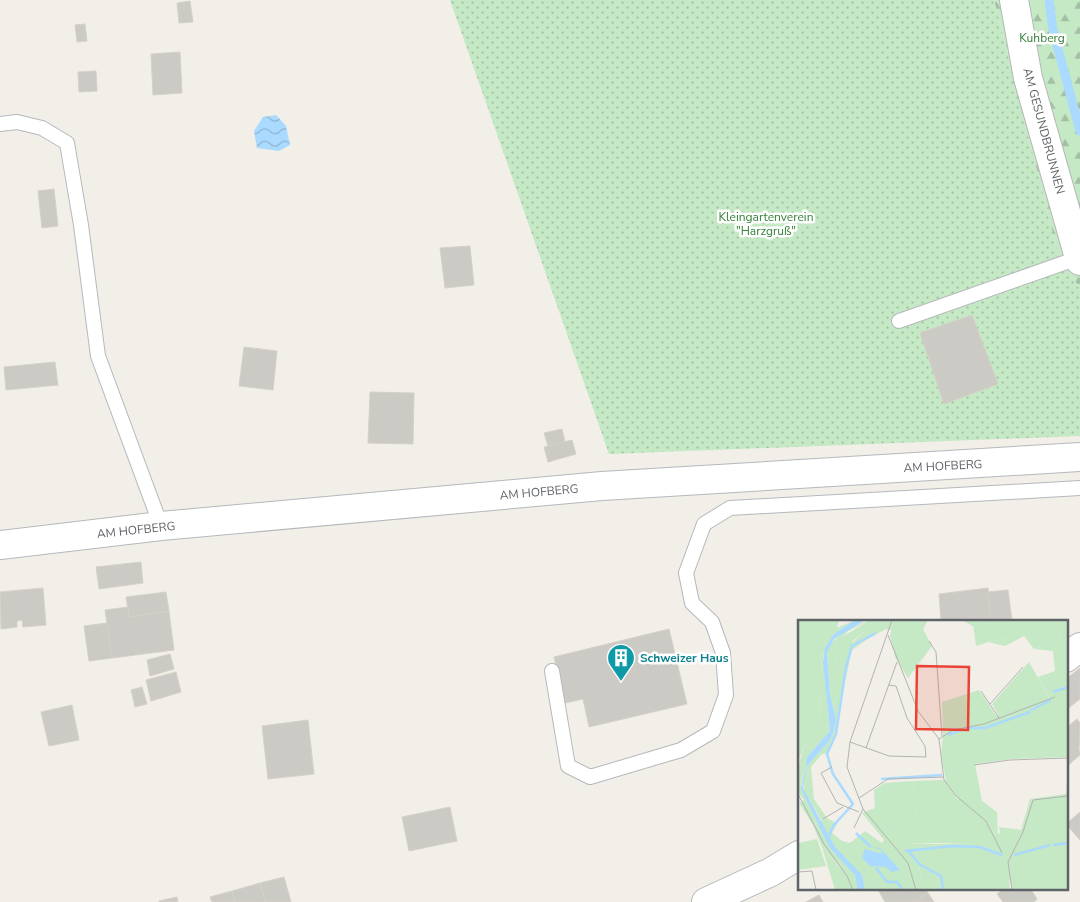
<svg xmlns="http://www.w3.org/2000/svg" width="1080" height="902" font-family="'Nunito Sans',sans-serif">
  <defs>
    <pattern id="forest-firs" width="22" height="20" patternUnits="userSpaceOnUse" patternTransform="scale(1.25)"><rect width="22" height="20" fill="#c5e8c5"/><path d="M5 1l3.5 6h-7zM16 11l3.5 6h-7z" fill="#a3c0a4"/></pattern>
    <pattern id="garden-dots" width="8" height="8" patternUnits="userSpaceOnUse" patternTransform="scale(1.25)"><rect width="8" height="8" fill="#c5e8c5"/><path d="M2 2h.1M6 6h.1" fill="none" stroke="#a3c0a4" stroke-width="1.8" stroke-linecap="round"/></pattern>
    <pattern id="water-waves" width="16" height="10" patternUnits="userSpaceOnUse" patternTransform="scale(1.25)"><rect width="16" height="10" fill="#aadaff"/><path d="M0 5q4-4 8 0t8 0" fill="none" stroke="#8eb4d2"/></pattern>
  </defs>
  <rect width="100%" height="100%" fill="#f1efe8"/>
  <path fill="url(#forest-firs)" d="M994 0H1080V290L1056 246Z"/>
  <path fill="url(#garden-dots)" d="M450 0H994L1056 246 1080 290V436L609 454Z"/>
  <path fill="url(#water-waves)" d="M276 115 286 126 290 145 279 151 257 148 254 131 263 117Z"/>
  <g fill="none" stroke-linecap="round" stroke-linejoin="round">
    <path stroke="#aadaff" stroke-width="9" d="M1049 0 1053 30 1080 131"/>
  </g>
  <g fill="#cccac5" stroke="#d6d1c6">
    <path d="M190 1 193 22 179 23 177 3Z"/>
    <path d="M85 24 87 41 77 42 75 25Z"/>
    <path d="M180 52 182 93 153 95 151 54Z"/>
    <path d="M96 71 97 91 79 92 78 72Z"/>
    <path d="M54 189 58 226 42 228 38 191Z"/>
    <path d="M470 246 474 285 445 288 440 248Z"/>
    <path d="M972 315 998 384 944 404 920 333Z"/>
    <path d="M244 347 277 351 273 390 239 386Z"/>
    <path d="M55 362 58 385 6 390 4 367Z"/>
    <path d="M370 392 414 393 413 444 368 443Z"/>
    <path d="M562 429 565 442 548 446 544 433Z"/>
    <path d="M572 440 576 454 548 462 544 447Z"/>
    <path d="M141 562 143 583 99 589 96 567Z"/>
    <path d="M43 588 46 625 23 627 22 620 17 621V627L1 629 0 592Z"/>
    <path d="M988 588 991 621H941L939 594Z"/>
    <path d="M1008 590 1012 621H991L988 592Z"/>
    <path d="M166 592 169 611 129 617 126 597Z"/>
    <path d="M128 607 129 617 169 611 174 650 112 658 105 610Z"/>
    <path d="M107 623 112 658 89 661 84 626Z"/>
    <path d="M669 629 687 704 589 727 583 699 565 703 554 657Z"/>
    <path d="M170 654 174 669 150 676 147 660Z"/>
    <path d="M1080 668V699L1066 710V679Z"/>
    <path d="M176 672 181 692 151 701 146 680Z"/>
    <path d="M142 687 147 704 135 707 131 690Z"/>
    <path d="M72 705 79 740 49 746 41 712Z"/>
    <path d="M1077 719 1080 723 1079 749 1080 755 1066 767V728Z"/>
    <path d="M308 720 314 774 268 779 262 726Z"/>
    <path d="M450 807 457 841 409 851 402 817Z"/>
    <path d="M1080 812V840L1066 824Z"/>
    <path d="M284 877 291 902H265L260 883Z"/>
    <path d="M260 883 265 902H235L232 891Z"/>
    <path d="M877 888H925L928 893 914 902H885Z"/>
    <path d="M1005 888H1030L1037 899 1034 902H1003L997 894Z"/>
    <path d="M232 891 235 902H212L210 897Z"/>
    <path d="M928 893 934 902H914Z"/>
    <path d="M819 895 823 902H806Z"/>
    <path d="M177 897 178 902H159V901Z"/>
  </g>
  <g fill="none" stroke-linecap="round" stroke-linejoin="round">
    <defs>
      <g id="service">
        <path d="M0 124 17 122 42 128 67 143 81 225 98 356 161 526"/>
        <path d="M899 321 1078 258"/>
        <path d="M552 671 568 766 590 777 681 750 713 731 726 695 723 653 712 622 692 603 686 573 704 524 730 508 1080 488"/>
      </g>
      <g id="minor">
        <path d="M1014 0 1028 78 1080 261"/>
        <path d="M0 545 161 526 602 486 1080 457"/>
        <path d="M1066 658 1080 647"/>
        <path d="M706 902 771 872 799 855"/>
      </g>
    </defs>
    <use href="#service" stroke="#b5b8bc" stroke-width="16"/>
    <use href="#minor" stroke="#b5b8bc" stroke-width="30"/>
    <use href="#service" stroke="#fff" stroke-width="14"/>
    <use href="#minor" stroke="#fff" stroke-width="28"/>
  </g>
  <defs>
    <symbol id="building-pin" viewBox="-11 -11 22 30"><path d="M0 17L-7.5 6A9.5 9.5 0 1 1 7.5 6Z" fill="#0f9aa8" stroke="#fff"/><path d="M-4-6H4V6H1V3H-1V6H-4ZM-2.5-4.3h1.7v1.8h-1.7ZM.8-4.3h1.7v1.8H.8ZM-2.5-1h1.7V.8h-1.7ZM.8-1h1.7V.8H.8Z" fill="#fff"/></symbol>
  </defs>
  <g fill-rule="evenodd">
    <use href="#building-pin" x="605" y="642" width="32" height="43"/>
  </g>
  <g text-anchor="middle" stroke-width="5" stroke-linejoin="round" paint-order="stroke">
    <g font-size="12" fill="#348238" stroke="#fff">
      <text x="1042" y="42">Kuhberg</text>
      <text x="766" y="221">Kleingartenverein<tspan x="766" dy="14">"Harzgruß"</tspan></text>
    </g>
    <g font-size="12" fill="#5f6368" stroke="#fff">
      <text transform="translate(1044 131) rotate(75)" y="4">AM GESUNDBRUNNEN</text>
      <text transform="translate(943 466) rotate(-3)" y="4">AM HOFBERG</text>
      <text transform="translate(539 492) rotate(-5)" y="4">AM HOFBERG</text>
      <text transform="translate(136 530) rotate(-6)" y="4">AM HOFBERG</text>
    </g>
    <g font-size="12" font-weight="bold" fill="#0d838f" stroke="#fff" text-anchor="start">
      <text x="640" y="662">Schweizer Haus</text>
    </g>
  </g>
  <g transform="translate(798 620)">
    <rect width="270" height="270" fill="#f1efe8"/>
    <path d="M0 0H37L24 28 22 103 7 124 0 142ZM72 0H89L95 3 93 10 88 9 71 18 68 10 55 21 44 53 37 51 35 47 41 29 38 25 44 17ZM164 0H270V8H222L206 19 190 22 187 13ZM262 14H270V66L257 71 270 68V72L252 79 240 57 257 51 255 31 236 29 261 21ZM270 146V270H212L214 265 198 231 174 224 140 223 107 224 103 231 121 245 125 270H55L42 247 24 227 15 205 29 198 39 204 34 213 44 221 52 223 67 211 84 223 86 220 64 193 77 188 76 170 87 163 115 161 118 194H125V198L163 183 145 160H148L189 201 197 215 202 213 201 207 223 210 232 179 268 174ZM19 219 28 246 0 250V223Z" fill="#c5e8c5"/>
    <path d="M37 0H41L39 8 57 0 36 14 25 36 32 111 9 137 3 165 21 202 15 205 1 183 6 180 0 172V147L7 124 22 103 24 28ZM72 0 50 11 38 25 41 29 35 47 37 51 44 53 50 27 68 10 71 18 54 30 41 88 39 114 30 133 24 134 13 147 16 179 29 198 24 201 6 171V159L8 147 32 120 36 110 38 99 32 75 29 33 34 22 50 8ZM89 0H130L125 9 134 26 110 58 97 37 92 15 95 3ZM175 4 189 13 190 22 206 19 222 8H270V14H262L261 21 236 29 226 16 207 26 190 22 178 26ZM270 72V137L213 139 177 144 184 181 199 192 200 219 189 201 162 179 148 160 143 137 145 114ZM84 201 107 224H174L201 230 210 248 212 270H144L142 256 110 238 83 211 80 205Z" fill="#c5e8c5"/>
    <path d="M231 42 252 79 201 96 194 84ZM181 70 199 97 145 114 144 82ZM145 160 158 178 177 196 125 198 124 194H118L115 161ZM24 227 48 255 55 270H37ZM121 245 142 256 144 270H125Z" fill="#c5e8c5"/>
    <path d="M57 0H67L36 19 29 33 32 75 38 99 36 110 32 120 8 147 5 168 37 227 64 255 67 270H60L57 255 32 228 3 169 9 137 32 111 25 42 27 28 36 14ZM72 227 82 228 102 250 94 252 87 247 72 246 64 238 67 229 85 234 82 229Z" fill="#aadaff"/>
    <path fill="none" stroke="#aadaff" stroke-width="2.5" d="M255 72 270 67M233 90 253 80M171 108H187L232 92M150 115 165 109M83 159 144 155M58 213 73 227M31 216 35 206 55 184 35 154 29 134 38 114 48 47 54 26 78 13M255 225 270 223M110 230 121 244 143 256 145 270M107 231 155 226 182 227 204 235M216 235 252 225M78 248 89 262H99L105 270"/>
    <path fill="none" stroke="#b3b3b1" stroke-width="1" d="M94 0 52 122 49 147 65 189 110 243 118 270M90 15 120 91 141 119M131 21 138 32 144 116M183 71 201 98M192 84 225 47M141 119 146 160 157 175 188 201 204 233M141 119 155 110 186 104 257 77M52 122 91 136 128 137 127 126 109 98 98 66 91 65M68 128 99 42M176 145 212 140 270 138M34 147 23 153 39 183 61 192M0 174 26 224 49 256 55 270M61 178 90 159 146 157M25 199 45 187M56 208 65 189M0 252 14 251 18 270M214 270 210 242 225 212 235 180 270 176"/>
    <path fill="#ea4335" fill-opacity="0.15" stroke="#ea4335" stroke-width="2.5" d="M119 46 171 47 170 110 118 109Z"/>
    <rect width="270" height="270" fill="none" stroke="#5f6368" stroke-width="2.5"/>
  </g>
</svg>
